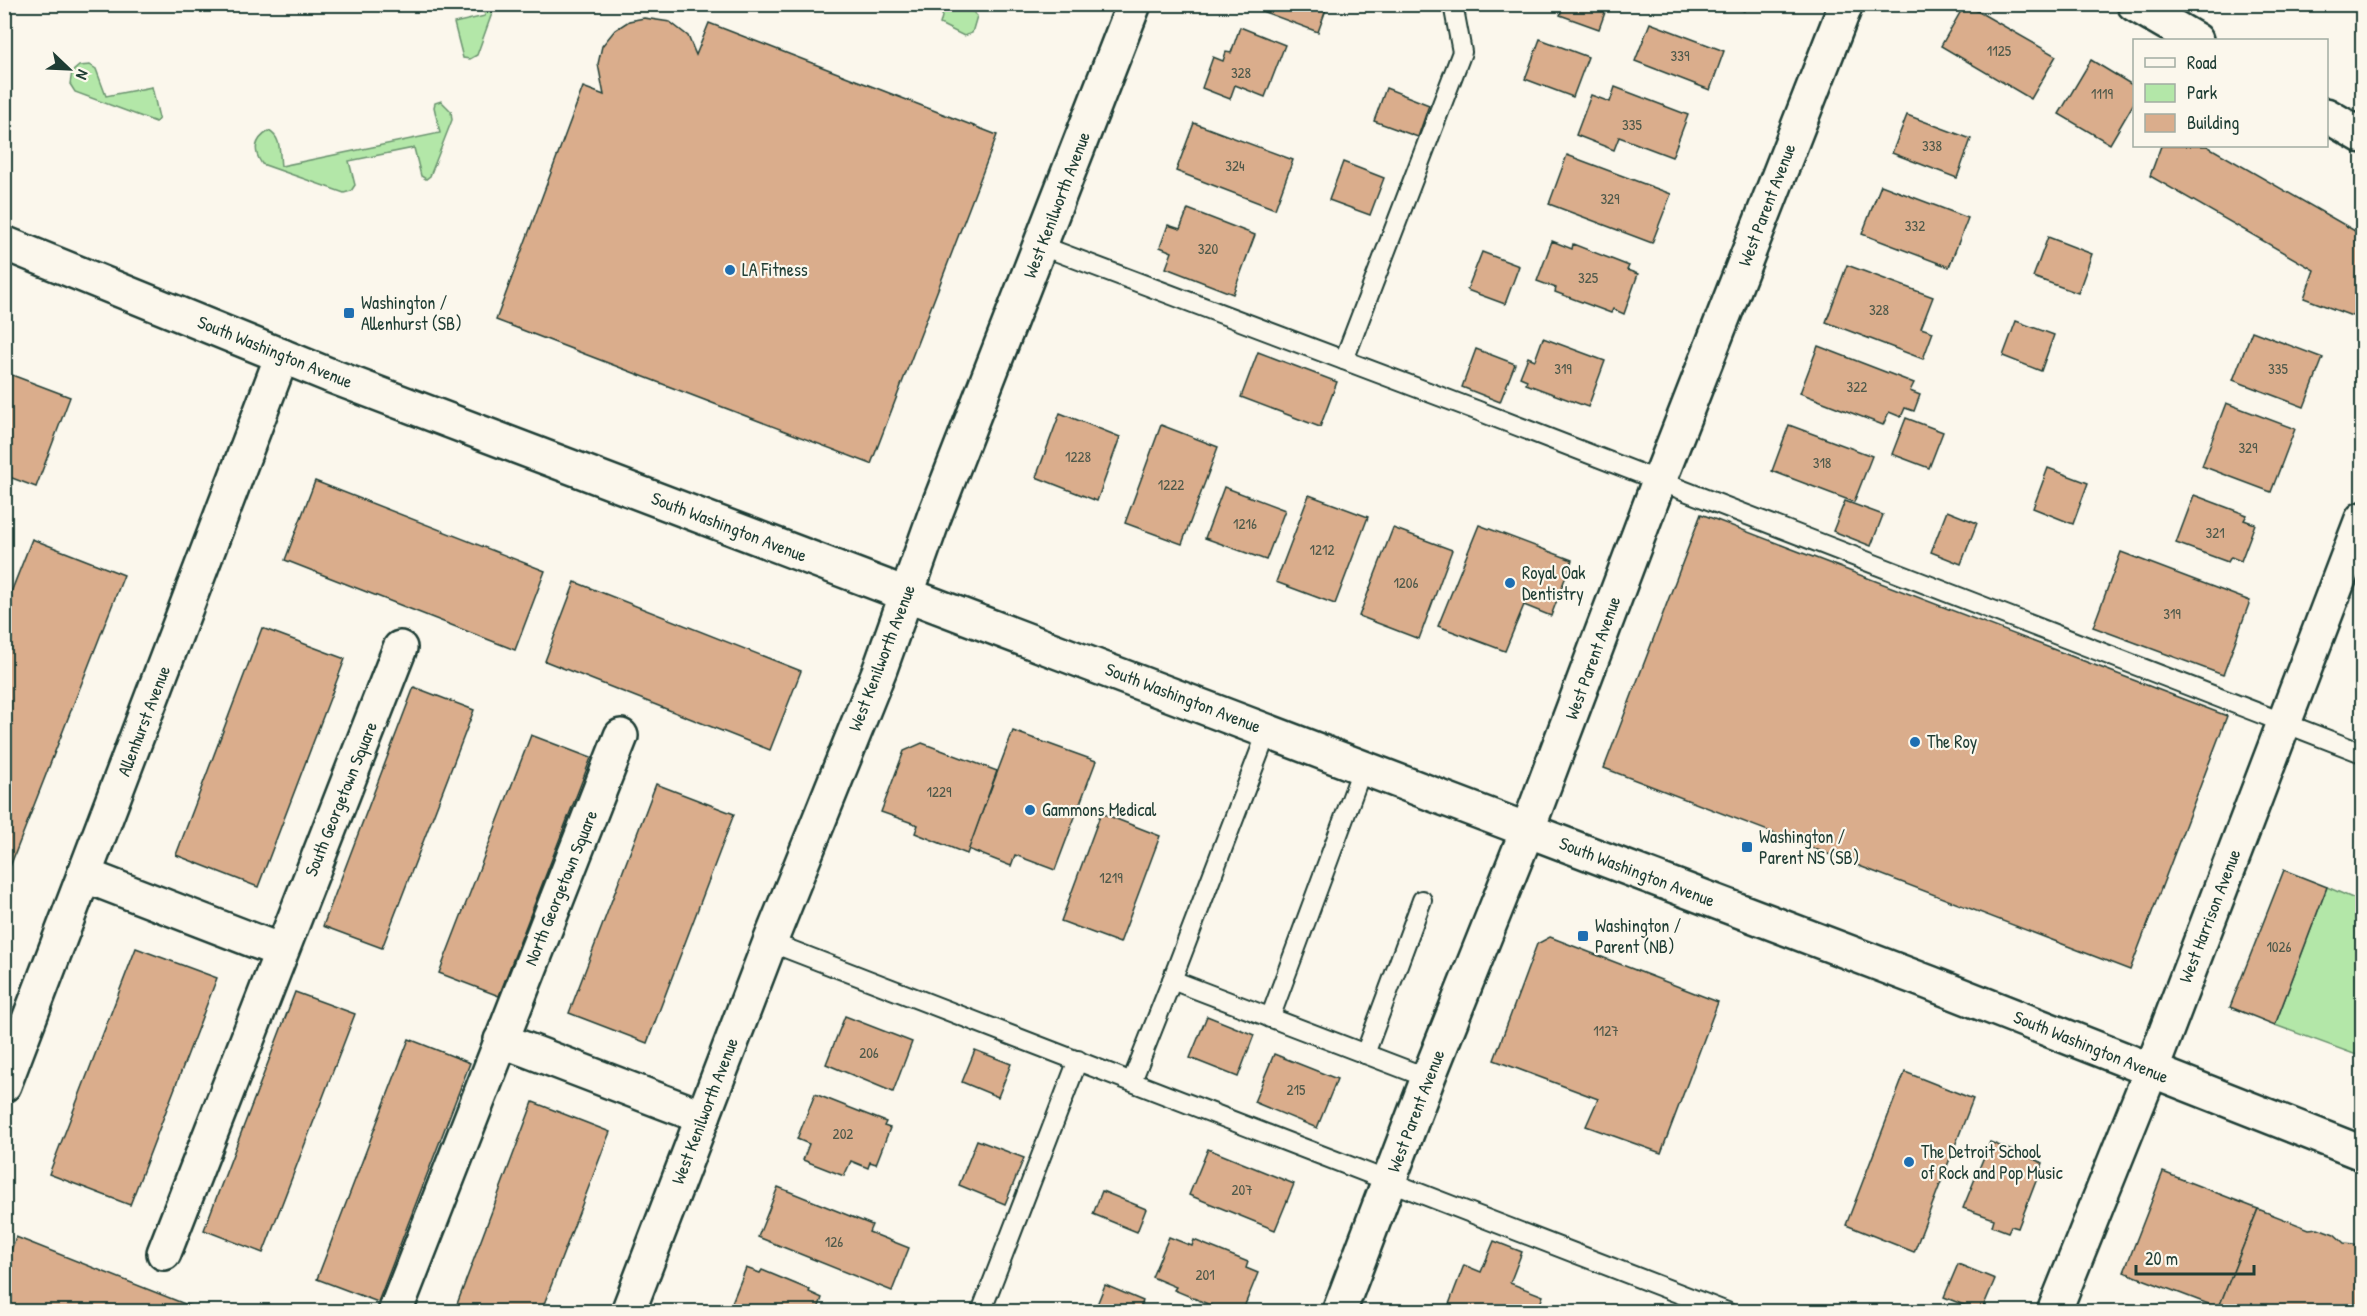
<svg xmlns="http://www.w3.org/2000/svg" width="2367" height="1316" font-family="'Patrick Hand',sans-serif">
  <rect width="100%" height="100%" fill="#fbf7ec"/>
  <filter id="ink" filterUnits="userSpaceOnUse"><feTurbulence type="fractalNoise" baseFrequency=".0167" numOctaves="2"/><feDisplacementMap in="SourceGraphic" scale="12" xChannelSelector="R" yChannelSelector="G"/><feConvolveMatrix kernelMatrix="1 2 1 2 8 2 1 2 1" color-interpolation-filters="sRGB"/></filter>
  <g filter="url(#ink)">
    <g fill="#b3e7a8" stroke="#69926e" stroke-width="1.5">
      <path d="M483 5H495L477 55 470 59 463 58 454 23 485 16Z"/>
      <path d="M945 5C958 4 968 6 977 16L972 33 964 36 940 24Z"/>
      <path d="M90 65 96 69 106 96 152 87 159 118 156 122 75 92 70 84 72 72 79 66Z"/>
      <path d="M441 101 451 111 452 120 430 176 426 179 421 176 414 148 349 161 355 185 351 191 344 193 262 164C253 151 254 140 269 131 282 138 279 153 281 166L440 133 434 107 435 103Z"/>
      <path d="M2327 887 2362 902V949L2360 955 2362 956V1057L2275 1025Z"/>
    </g>
    <g fill="#daad8c" stroke="#1f3d34" stroke-width="1.5">
      <path d="M1243 4H1328L1318 32Z"/>
      <path d="M1564 4H1608L1599 29 1560 15Z"/>
      <path d="M1726 4H1747L1744 11Z"/>
      <path d="M1965 4 2056 56 2031 99 1941 46Z"/>
      <path d="M644 18 670 22 688 36 696 55 709 23 997 135 871 464 496 320 583 87 604 95 598 64 602 46 615 30 629 21Z"/>
      <path d="M1650 23 1724 51 1710 90 1635 61Z"/>
      <path d="M1240 27 1285 45 1265 97 1235 85 1230 99 1202 88 1213 57 1223 61 1226 52 1231 53Z"/>
      <path d="M1540 39 1588 57 1573 97 1525 79Z"/>
      <path d="M2091 60 2134 86V103L2110 144 2059 114Z"/>
      <path d="M1615 87 1688 115 1672 157 1619 137 1614 150 1576 135 1591 95 1610 102Z"/>
      <path d="M1386 88 1429 105 1418 137 1374 121Z"/>
      <path d="M1907 115 1971 139 1957 178 1892 153Z"/>
      <path d="M1194 123 1293 160 1275 209 1176 171Z"/>
      <path d="M2161 146H2207L2362 235V290L2352 316 2304 298 2314 270 2150 176Z"/>
      <path d="M1567 155 1671 194 1652 243 1549 204Z"/>
      <path d="M1343 162 1384 178 1370 215 1329 200Z"/>
      <path d="M1881 185 1968 218 1949 267 1862 234Z"/>
      <path d="M1188 209 1255 235 1233 294 1166 268 1172 252 1160 247 1168 225 1180 229Z"/>
      <path d="M2048 237 2092 254 2078 293 2033 277Z"/>
      <path d="M1552 241 1572 249 1573 244 1629 266 1627 270 1638 274 1624 314 1613 309 1611 313 1555 292 1556 288 1537 281Z"/>
      <path d="M1482 252 1519 266 1505 304 1467 290Z"/>
      <path d="M1847 265 1933 297 1921 328 1933 332 1923 359 1826 322Z"/>
      <path d="M2016 321 2054 335 2041 371 2003 356Z"/>
      <path d="M2252 331 2323 358 2304 407 2233 380Z"/>
      <path d="M1543 338 1605 361 1588 407 1526 384 1527 380 1520 377 1528 357 1535 360Z"/>
      <path d="M1818 346 1914 383 1910 391 1920 395 1914 411 1905 408 1901 417 1889 412 1883 425 1800 393Z"/>
      <path d="M1476 349 1515 364 1500 402 1462 387Z"/>
      <path d="M1258 352 1337 382 1320 427 1241 397Z"/>
      <path d="M4 372 70 397 36 487 4 475Z"/>
      <path d="M2226 403 2295 429 2271 492 2202 466Z"/>
      <path d="M1060 413 1120 437 1097 501 1036 477Z"/>
      <path d="M1906 418 1943 432 1929 468 1892 454Z"/>
      <path d="M1161 425 1218 447 1182 544 1125 523Z"/>
      <path d="M1789 425 1872 456 1854 502 1772 471Z"/>
      <path d="M2048 468 2088 483 2073 524 2033 508Z"/>
      <path d="M315 481 545 571 515 650 285 560Z"/>
      <path d="M1224 487 1285 510 1266 560 1205 538Z"/>
      <path d="M1309 495 1368 517 1335 604 1276 582Z"/>
      <path d="M2194 495 2247 515 2244 520 2255 524 2241 561 2231 557 2228 562 2176 543Z"/>
      <path d="M1845 501 1883 515 1871 546 1833 531Z"/>
      <path d="M1947 511 1977 523 1961 564 1931 552Z"/>
      <path d="M1701 514 2227 716 2130 970 1604 768Z"/>
      <path d="M1479 525 1572 560 1551 616 1524 605 1505 651 1438 626Z"/>
      <path d="M1393 528 1452 550 1419 639 1359 616Z"/>
      <path d="M32 539 124 575 4 882V610Z"/>
      <path d="M2121 552 2250 601 2223 675 2093 627Z"/>
      <path d="M575 582 801 671 770 750 545 661Z"/>
      <path d="M262 628 345 659 258 887 176 855Z"/>
      <path d="M414 687 474 710 382 948 323 926Z"/>
      <path d="M1013 731 1096 761 1055 870 1015 855 1011 866 968 849Z"/>
      <path d="M531 735 591 758 499 996 439 973Z"/>
      <path d="M922 743 997 771 967 854 915 833 918 825 881 812 904 751Z"/>
      <path d="M656 784 734 814 647 1043 569 1013Z"/>
      <path d="M1101 813 1160 836 1120 943 1061 921Z"/>
      <path d="M2284 870 2327 887 2275 1025 2230 1007Z"/>
      <path d="M1550 937 1718 1002 1661 1153 1586 1126 1598 1099 1494 1060 1537 944Z"/>
      <path d="M136 948 217 978 130 1205 49 1174Z"/>
      <path d="M295 992 355 1014 263 1253 204 1230Z"/>
      <path d="M845 1016 912 1042 893 1092 826 1064Z"/>
      <path d="M1207 1016 1254 1035 1238 1077 1190 1058Z"/>
      <path d="M409 1039 470 1063 378 1302 317 1279Z"/>
      <path d="M975 1050 1011 1064 998 1097 962 1082Z"/>
      <path d="M1274 1054 1337 1079 1317 1128 1254 1102Z"/>
      <path d="M1905 1072 1973 1099 1914 1252 1846 1225Z"/>
      <path d="M815 1094 886 1122 884 1126 890 1128 876 1164 870 1162 868 1168 851 1161 844 1176 803 1160 809 1144 797 1139Z"/>
      <path d="M533 1102 610 1132 606 1142 541 1312H454Z"/>
      <path d="M977 1140 1024 1158 1005 1204 959 1185Z"/>
      <path d="M1990 1142 2043 1163 2018 1228 2011 1226 2008 1232 1992 1226 1994 1219 1963 1208Z"/>
      <path d="M1208 1149 1294 1184 1275 1230 1189 1195Z"/>
      <path d="M2163 1172 2258 1209 2219 1308 2124 1272Z"/>
      <path d="M778 1187 872 1225 869 1232 909 1248 892 1291 758 1237Z"/>
      <path d="M1102 1191 1146 1209 1137 1232 1093 1214Z"/>
      <path d="M2258 1209 2309 1229 2318 1228 2334 1234 2344 1243 2362 1245V1312H2217Z"/>
      <path d="M16 1237 205 1312H4V1268Z"/>
      <path d="M1169 1237 1192 1246 1194 1240 1248 1262 1246 1268 1258 1273 1242 1312 1229 1308 1227 1312 1174 1290 1176 1287 1152 1277Z"/>
      <path d="M1494 1241 1522 1252 1510 1283 1543 1296 1537 1312H1446L1464 1265 1481 1272Z"/>
      <path d="M1958 1264 1995 1279 1981 1312 1944 1297Z"/>
      <path d="M746 1268 760 1273 762 1270 810 1290 809 1292 822 1298 817 1312H745L731 1305Z"/>
      <path d="M1105 1285 1143 1301 1139 1312H1094Z"/>
    </g>
    <g fill="none" stroke-linecap="round" stroke-linejoin="round">
      <defs>
        <g id="service">
          <path d="M1042 246 1476 410 2362 753"/>
          <path d="M1344 360 1462 52 1453 4"/>
          <path d="M1268 730 1172 980 1428 1078"/>
          <path d="M770 942 1727 1312"/>
          <path d="M1270 1018 1363 767"/>
          <path d="M1365 1054 1422 900"/>
          <path d="M1132 1081 1172 980"/>
          <path d="M981 1312 1078 1060"/>
        </g>
        <g id="minor">
          <path d="M2134 4 2196 40"/>
          <path d="M2326 115 2362 136"/>
          <path d="M84 875 281 951"/>
          <path d="M501 1040 703 1117"/>
          <path d="M4 1085 282 356"/>
          <path d="M164 1253 400 648"/>
          <path d="M395 1312 621 736"/>
          <path d="M628 1312 770 942 880 669 934 517 1134 4"/>
          <path d="M1339 1312 1428 1078 1527 831 1659 481 1846 4"/>
          <path d="M2054 1312 2151 1071 2362 519"/>
        </g>
        <path id="secondary" d="M4 243 329 375 1930 983 2362 1153"/>
      </defs>
      <use href="#service" stroke="#1f3d34" stroke-width="22"/>
      <use href="#minor" stroke="#1f3d34" stroke-width="38"/>
      <use href="#secondary" stroke="#1f3d34" stroke-width="38"/>
      <use href="#service" stroke="#fbf7ec" stroke-width="18"/>
      <use href="#minor" stroke="#fbf7ec" stroke-width="33"/>
      <use href="#secondary" stroke="#fbf7ec" stroke-width="33"/>
    </g>
  </g>
  <g fill="#1f6fb2" stroke="#fbf7ec" stroke-width="2">
    <circle cx="730" cy="270" r="6"/>
    <rect x="343" y="307" width="12" height="12" rx="3"/>
    <circle cx="1510" cy="583" r="6"/>
    <circle cx="1915" cy="742" r="6"/>
    <circle cx="1030" cy="810" r="6"/>
    <rect x="1741" y="841" width="12" height="12" rx="3"/>
    <rect x="1577" y="930" width="12" height="12" rx="3"/>
    <circle cx="1909" cy="1162" r="6"/>
  </g>
  <g text-anchor="middle" stroke-width="4.5" stroke-linejoin="round" paint-order="stroke">
    <g font-size="15" fill="#4e594a">
      <text x="1999" y="56">1125</text>
      <text x="1680" y="61">339</text>
      <text x="1241" y="78">328</text>
      <text x="2102" y="99">1119</text>
      <text x="1632" y="130">335</text>
      <text x="1932" y="151">338</text>
      <text x="1235" y="171">324</text>
      <text x="1610" y="204">329</text>
      <text x="1915" y="231">332</text>
      <text x="1208" y="254">320</text>
      <text x="1588" y="283">325</text>
      <text x="1879" y="315">328</text>
      <text x="1563" y="374">319</text>
      <text x="2278" y="374">335</text>
      <text x="1857" y="392">322</text>
      <text x="2248" y="453">329</text>
      <text x="1078" y="462">1228</text>
      <text x="1822" y="468">318</text>
      <text x="1171" y="490">1222</text>
      <text x="1245" y="529">1216</text>
      <text x="2215" y="538">321</text>
      <text x="1322" y="555">1212</text>
      <text x="1406" y="588">1206</text>
      <text x="2172" y="619">319</text>
      <text x="939" y="797">1229</text>
      <text x="1111" y="883">1219</text>
      <text x="2279" y="952">1026</text>
      <text x="1606" y="1036">1127</text>
      <text x="869" y="1058">206</text>
      <text x="1296" y="1095">215</text>
      <text x="843" y="1139">202</text>
      <text x="1242" y="1195">207</text>
      <text x="834" y="1247">126</text>
      <text x="1205" y="1280">201</text>
    </g>
    <g font-size="18" fill="#1f3d34" stroke="#fbf7ec">
      <text transform="translate(1057 205) rotate(-69)" y="6">West Kenilworth Avenue</text>
      <text transform="translate(1767 205) rotate(-69)" y="6">West Parent Avenue</text>
      <text transform="translate(275 352) rotate(22)" y="6">South Washington Avenue</text>
      <text transform="translate(729 527) rotate(21)" y="6">South Washington Avenue</text>
      <text transform="translate(882 658) rotate(-69)" y="6">West Kenilworth Avenue</text>
      <text transform="translate(1593 658) rotate(-70)" y="6">West Parent Avenue</text>
      <text transform="translate(1183 698) rotate(21)" y="6">South Washington Avenue</text>
      <text transform="translate(144 721) rotate(-69)" y="6">Allenhurst Avenue</text>
      <text transform="translate(341 799) rotate(-68)" y="6">South Georgetown Square</text>
      <text transform="translate(1637 872) rotate(21)" y="6">South Washington Avenue</text>
      <text transform="translate(561 888) rotate(-68)" y="6">North Georgetown Square</text>
      <text transform="translate(2210 916) rotate(-69)" y="6">West Harrison Avenue</text>
      <text transform="translate(2091 1047) rotate(22)" y="6">South Washington Avenue</text>
      <text transform="translate(705 1111) rotate(-69)" y="6">West Kenilworth Avenue</text>
      <text transform="translate(1416 1111) rotate(-69)" y="6">West Parent Avenue</text>
    </g>
    <g font-size="18" fill="#1f3d34" stroke="#fbf7ec" text-anchor="start">
      <text x="742" y="276">LA Fitness</text>
      <text x="361" y="309">Washington /<tspan x="361" dy="21">Allenhurst (SB)</tspan></text>
      <text x="1522" y="579">Royal Oak<tspan x="1522" dy="21">Dentistry</tspan></text>
      <text x="1927" y="748">The Roy</text>
      <text x="1042" y="816">Gammons Medical</text>
      <text x="1759" y="843">Washington /<tspan x="1759" dy="21">Parent NS (SB)</tspan></text>
      <text x="1595" y="932">Washington /<tspan x="1595" dy="21">Parent (NB)</tspan></text>
      <text x="1921" y="1158">The Detroit School<tspan x="1921" dy="21">of Rock and Pop Music</tspan></text>
    </g>
  </g>
  <rect width="2367" height="1316" fill="none" stroke="#fbf7ec" stroke-width="24"/>
  <rect x="12" y="12" width="2343" height="1292" fill="none" stroke="#1f3d34" stroke-width="2" filter="url(#ink)"/>
  <rect x="2133" y="39" width="195" height="108" fill="#fbf7ec" stroke="#a3ada2" stroke-width="1.5"/>
  <rect x="2145" y="58" width="30" height="9" fill="#fbf7ec" stroke="#a3ada2" stroke-width="1.5"/>
  <text x="2187" y="69" font-size="18" fill="#1f3d34">Road</text>
  <rect x="2145" y="84" width="30" height="18" fill="#b3e7a8" stroke="#a3ada2" stroke-width="1.5"/>
  <text x="2187" y="99" font-size="18" fill="#1f3d34">Park</text>
  <rect x="2145" y="114" width="30" height="18" fill="#daad8c" stroke="#a3ada2" stroke-width="1.5"/>
  <text x="2187" y="129" font-size="18" fill="#1f3d34">Building</text>
  <g transform="translate(69 69) rotate(113)" stroke="#fbf7ec" stroke-width="4.5" paint-order="stroke">
  <path d="M0-4.5L10 22L0 15L-10 22Z" fill="#1f3d34"/>
  <text y="-9" font-size="16" font-weight="bold" text-anchor="middle" fill="#1f3d34">N</text>
  </g>
  <path d="M2136 1265v9h118v-9" fill="none" stroke="#1f3d34" stroke-width="3"/>
  <text x="2145" y="1265" font-size="18" fill="#1f3d34" stroke="#fbf7ec" stroke-width="4.5" paint-order="stroke">20 m</text>
</svg>
